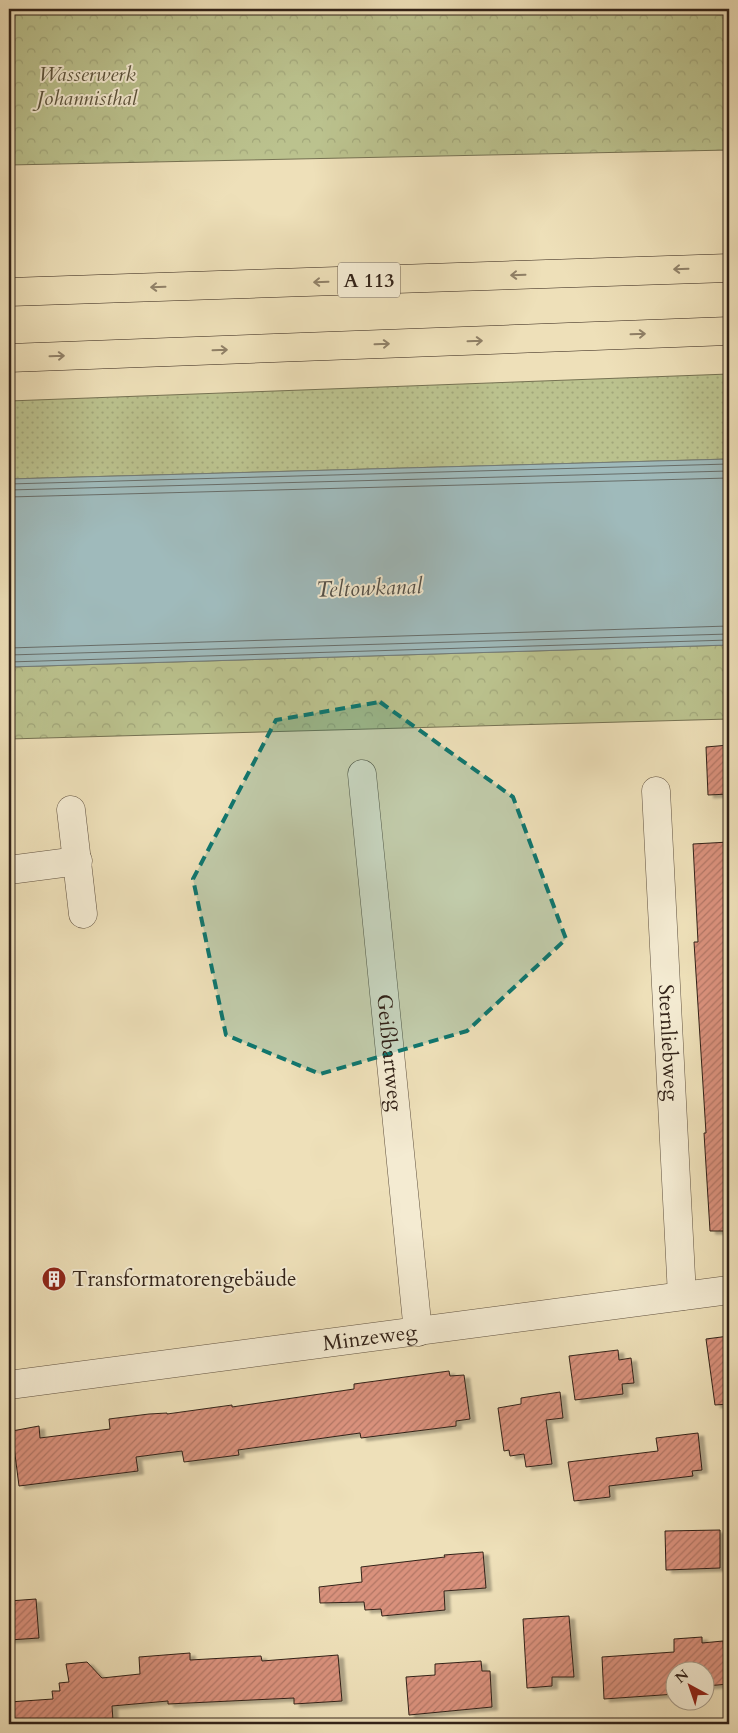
<svg xmlns="http://www.w3.org/2000/svg" width="738" height="1733" font-family="Cardo,serif">
  <defs>
    <pattern id="grass-dots" width="8" height="8" patternUnits="userSpaceOnUse" patternTransform="scale(1.25)"><rect width="8" height="8" fill="#bbc28e"/><path d="M2 2h.1M6 6h.1" fill="none" stroke="#a1a67a" stroke-width="1.8" stroke-linecap="round"/></pattern>
    <pattern id="park-crowns" width="20" height="18" patternUnits="userSpaceOnUse" patternTransform="scale(1.25)"><rect width="20" height="18" fill="#bbc28e"/><path d="M2 6a3 3 0 1 1 6 0M12 15a3 3 0 1 1 6 0" fill="none" stroke="#a1a67a"/></pattern>
    <pattern id="building-hatch" width="6" height="6" patternUnits="userSpaceOnUse" patternTransform="scale(1.25)"><rect width="6" height="6" fill="#d9917c"/><path d="M-1 1l2-2M0 6l6-6M5 7l2-2" fill="none" stroke="#b17665"/></pattern>
    <filter id="shadow"><feDropShadow dx="5.5" dy="3" stdDeviation="1" flood-color="#0004"/></filter>
  </defs>
  <rect width="100%" height="100%" fill="#eee0b9"/>
  <filter id="stains"><feTurbulence type="fractalNoise" baseFrequency=".004" numOctaves="4"/><feColorMatrix values="0 0 0 0 .2 0 0 0 0 .09 0 0 0 0 .02 0 0 0 .5 -.17"/></filter>
  <radialGradient id="worn" r=".72"><stop offset=".6" stop-color="#630" stop-opacity="0"/><stop offset="1" stop-color="#630" stop-opacity=".3"/></radialGradient>
  <path fill="url(#grass-dots)" stroke="#767253" d="M729 374V459L9 479V401Z"/>
  <g fill="url(#park-crowns)" stroke="#767253">
    <path d="M9 9H729V150L9 165Z"/>
    <path d="M729 645V719L9 739V667Z"/>
  </g>
  <path fill="#9fbabb" stroke="#737d7a" d="M729 459V645L9 667V479Z"/>
  <g fill="none" stroke-linecap="round" stroke-linejoin="round">
    <g stroke="#686e6a" stroke-width="1">
      <path d="M9 484 729 464"/>
      <path d="M9 490 729 471"/>
      <path d="M9 497 729 478"/>
      <path d="M9 648 729 626"/>
      <path d="M9 655 729 634"/>
      <path d="M9 662 729 640"/>
    </g>
  </g>
  <g fill="url(#building-hatch)" stroke="#322218" filter="url(#shadow)">
    <path d="M729 745V794L708 795 706 747Z"/>
    <path d="M729 842V1231H710L704 1133H706L694 942H698L693 844Z"/>
    <path d="M729 1336V1404L715 1405 706 1339Z"/>
    <path d="M618 1350 619 1360 631 1358 634 1383 622 1384 623 1394 575 1400 569 1356Z"/>
    <path d="M449 1371 450 1376 464 1375 470 1419 456 1421V1426L361 1438 360 1433 238 1450 239 1455 184 1462 182 1451 136 1457 138 1471 19 1486 12 1431 39 1426 40 1438 110 1429 109 1419 149 1414 167 1413V1414L232 1405V1407L354 1389V1384Z"/>
    <path d="M560 1392 563 1418 546 1420 552 1464 526 1467 524 1454 510 1456 509 1450 504 1451 498 1408 521 1404V1398Z"/>
    <path d="M698 1433 702 1470 692 1471 693 1476 609 1486 610 1497 574 1501 568 1462 658 1451 656 1438Z"/>
    <path d="M720 1530V1568L666 1570 665 1531Z"/>
    <path d="M483 1552 486 1588 444 1591 445 1610 382 1616 381 1609 365 1610 364 1602 320 1603 319 1587 362 1582 361 1567 445 1557 444 1555Z"/>
    <path d="M36 1599 39 1638 9 1640V1601Z"/>
    <path d="M569 1616 574 1677H552V1686L527 1688 523 1619Z"/>
    <path d="M702 1637V1643L723 1641 724 1657H729V1684L706 1686V1670H676V1694L604 1699 602 1657 674 1652V1639Z"/>
    <path d="M190 1653V1660L261 1656 262 1661 338 1655 342 1701 294 1704V1698L168 1704V1701L112 1706 113 1721 72 1724H9V1702L53 1699 52 1691H60L59 1683 69 1682 66 1664 87 1662 102 1678 140 1674 139 1657Z"/>
    <path d="M481 1661 482 1671H490L492 1707 409 1715 406 1677 435 1675V1664Z"/>
  </g>
  <g fill="none" stroke-linecap="round" stroke-linejoin="round">
    <defs>
      <g id="minor">
        <path id="s1" d="M362 774 418 1332"/>
        <path id="s2" d="M656 791 682 1296"/>
        <path d="M71 810 83 914"/>
        <path d="M9 870 78 861"/>
        <path id="s3" d="M9 1385 729 1290"/>
      </g>
      <g id="highway">
        <path d="M9 292 729 268"/>
        <path d="M9 358 729 331"/>
      </g>
    </defs>
    <use href="#minor" stroke="#615240" stroke-width="29"/>
    <use href="#highway" stroke="#322218" stroke-width="29"/>
    <use href="#minor" stroke="#f4ebd2" stroke-width="28"/>
    <use href="#highway" stroke="#eee0b9" stroke-width="28"/>
  </g>
  <defs><path id="oneway-shaft" d="M-6 0H5M1.5-3L5.5 0L1.5 3" fill="none" stroke-width="1.6" stroke-linecap="round" stroke-linejoin="round" transform="scale(1.25)"/></defs>
  <g stroke="#908168">
    <use href="#oneway-shaft" transform="translate(681 269) rotate(178)"/>
    <use href="#oneway-shaft" transform="translate(518 275) rotate(178)"/>
    <use href="#oneway-shaft" transform="translate(321 282) rotate(178)"/>
    <use href="#oneway-shaft" transform="translate(158 287) rotate(178)"/>
    <use href="#oneway-shaft" transform="translate(638 334) rotate(-2)"/>
    <use href="#oneway-shaft" transform="translate(475 341) rotate(-2)"/>
    <use href="#oneway-shaft" transform="translate(382 344) rotate(-2)"/>
    <use href="#oneway-shaft" transform="translate(220 350) rotate(-2)"/>
    <use href="#oneway-shaft" transform="translate(57 356) rotate(-2)"/>
  </g>
  <path fill="#0f766e" fill-opacity="0.2" stroke="#0f766e" stroke-width="4" stroke-dasharray="10 6" stroke-linejoin="round" d="M380 702 513 797 566 939 467 1031 320 1074 226 1035 193 879 276 720Z"/>
  <defs>
    <symbol id="building-disc" viewBox="-11 -11 22 22"><circle r="9.5" fill="#8f2418" stroke="#f4ebd2"/><path d="M-4-6H4V6H1V3H-1V6H-4ZM-2.5-4.3h1.7v1.8h-1.7ZM.8-4.3h1.7v1.8H.8ZM-2.5-1h1.7V.8h-1.7ZM.8-1h1.7V.8H.8Z" fill="#fff"/></symbol>
  </defs>
  <g fill-rule="evenodd">
    <use href="#building-disc" x="40" y="1265" width="28" height="28"/>
  </g>
  <g text-anchor="middle" stroke-width="4" stroke-linejoin="round" paint-order="stroke">
    <rect fill="#f4ebd2" stroke="#6c5e50" stroke-width="1" x="338" y="262.5" width="62" height="35" rx="4"/>
    <g font-size="20" font-weight="bold" fill="#322218">
      <text x="369" y="287">A 113</text>
    </g>
    <g font-size="21" font-style="italic" fill="#5b523b" stroke="#f4ebd2">
      <text x="87" y="81">Wasserwerk<tspan x="87" dy="24">Johannisthal</tspan></text>
    </g>
    <g font-size="21" fill="#322218" stroke="#f4ebd2">
      <text dy="7" stroke="none"><textPath href="#s2" startOffset="252">Sternliebweg</textPath></text>
      <text dy="7" stroke="none"><textPath href="#s1" startOffset="280">Geißbartweg</textPath></text>
      <text dy="7" stroke="none"><textPath href="#s3" startOffset="364">Minzeweg</textPath></text>
    </g>
    <g font-size="21" fill="#322218" stroke="#f4ebd2" text-anchor="start">
      <text x="72" y="1286">Transformatorengebäude</text>
    </g>
    <g font-size="22" font-style="italic" fill="#535049" stroke="#f4ebd2">
      <text transform="translate(369 587) rotate(-2)" y="8">Teltowkanal</text>
    </g>
  </g>
  <rect width="738" height="1733" fill="none" stroke="#eee0b9" stroke-width="30"/>
  <rect x="10" y="10" width="718" height="1713" fill="none" stroke="#322218" stroke-width="2.5"/>
  <rect x="15" y="15" width="708" height="1703" fill="none" stroke="#322218"/>
  <g transform="translate(690 1686) rotate(320)"><circle r="24" fill="#f4ebd2" stroke="#a69b88"/>
  <path d="M0-4L9 19L0 12L-9 19Z" fill="#8f2418"/>
  <text y="-8" font-size="14" font-weight="bold" text-anchor="middle" fill="#322218">N</text>
  </g>
  <rect width="100%" height="100%" filter="url(#stains)"/>
  <rect width="100%" height="100%" fill="url(#worn)"/>
</svg>
